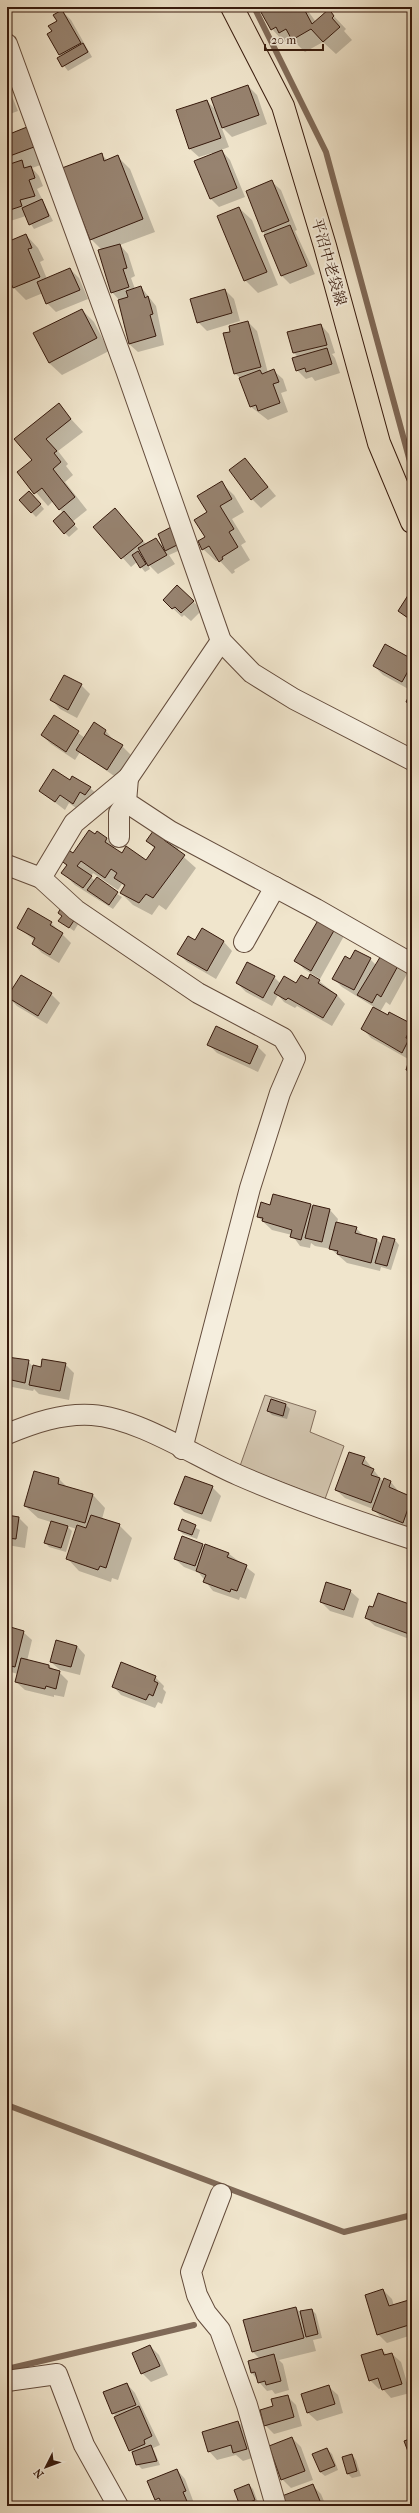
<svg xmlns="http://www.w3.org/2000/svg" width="419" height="2513" font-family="'IM FELL French Canon','Noto Serif JP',serif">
  <rect width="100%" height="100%" fill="#f0e5cc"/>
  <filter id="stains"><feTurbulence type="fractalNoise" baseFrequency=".005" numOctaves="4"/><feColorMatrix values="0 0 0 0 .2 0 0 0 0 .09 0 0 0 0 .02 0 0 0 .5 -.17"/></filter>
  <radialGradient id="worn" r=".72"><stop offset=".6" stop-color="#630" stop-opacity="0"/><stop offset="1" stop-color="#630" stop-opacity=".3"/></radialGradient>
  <path fill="#d0c2ab" stroke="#836e5c" d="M265 1395 316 1411 310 1432 344 1446 325 1499 240 1466Z"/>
  <g fill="#0003">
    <path d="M260 7H305L316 22 329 11 346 29 344 31 352 40 336 54 323 42 305 52 296 43 292 45 287 40 284 42 272 29Z"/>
    <path d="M62 11 71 20 92 57 68 71 59 59 62 57 49 34 53 32Z"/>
    <path d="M7 84 18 111 7 115Z"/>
    <path d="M248 86 257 95 267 124 232 137 221 126 229 147 221 150 230 160 245 197 219 207 210 198 212 153 199 157 190 149 207 101 217 111Z"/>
    <path d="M27 128 49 162 32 168 39 176 43 186 37 189 53 221 34 229 26 216 7 222V136Z"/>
    <path d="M101 154 108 161 118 157 130 169 155 232 120 245 128 254 135 276 131 278 135 289 141 287 156 306 164 345 138 352 129 344 120 301 112 292 102 250 91 239Z"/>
    <path d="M272 182 281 190 297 230 295 231 315 274 290 284 282 276 247 192Z"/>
    <path d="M239 208 252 220 278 285 258 293 245 280 219 216Z"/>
    <path d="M26 235 38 248 44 260 40 262 47 279 70 269 79 278 88 299 56 312 47 303 43 293 26 300 14 288 10 279 7 280V243Z"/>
    <path d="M225 290 234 299 240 321 207 331 198 322Z"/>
    <path d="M82 310 94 322 109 351 62 375 49 363Z"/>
    <path d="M248 322 257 331 268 373 274 371 283 379 287 391 281 393 288 412 268 420 251 407 240 378 235 373 231 332Z"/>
    <path d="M321 325 329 334 335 353 332 354 335 358 340 373 315 381 312 377 306 379 297 370 298 357 294 353Z"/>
    <path d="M58 405 83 432 58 451 68 464 66 466 73 475 65 482 87 510 72 522 78 529 69 537 65 533 63 513 53 501 48 506 18 472 33 460Z"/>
    <path d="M245 459 276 496 261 508 252 499Z"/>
    <path d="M221 483 234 495 244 512 232 519 246 542 241 545 250 560 234 570 235 572 232 574 219 560 216 561 203 549 208 512Z"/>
    <path d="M33 496 44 509 36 517 20 500Z"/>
    <path d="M115 510 146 544 156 539 165 548 159 534 185 548 169 555 175 564 158 574 148 564 150 569 145 572 137 562 131 567 95 527Z"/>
    <path d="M177 586 202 610 191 621 184 615 182 617 164 600Z"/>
    <path d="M412 591V621L399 611Z"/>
    <path d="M412 660V691L383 675 374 666Z"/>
    <path d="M81 685 90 694 77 718 60 709 52 700Z"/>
    <path d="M54 716 85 738 106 731 114 741 122 746 131 755 117 778 80 752 75 760 51 744 42 735Z"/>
    <path d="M70 781 90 788 99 796 82 812 69 803 65 810 40 791Z"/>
    <path d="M95 835 107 839 118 852 146 862 155 849 147 841 167 836 179 848 177 851 196 868 166 910 159 905 152 915 133 905 121 893 125 887 122 884 118 890 93 873 91 877 95 881 122 897 113 909 75 885 63 873 67 866 61 860 73 855Z"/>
    <path d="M62 916 80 921 74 931 60 921Z"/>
    <path d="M320 918 344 936 320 979 304 969 296 960Z"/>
    <path d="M51 923 71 943 59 963 42 953 33 944 35 941 18 927Z"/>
    <path d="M202 929 224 942 232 951 216 979 187 962 179 954 195 941Z"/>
    <path d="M370 959 376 965H398L407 974 390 1005 386 1002 380 1012 388 1017 390 1013 412 1025V1074L407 1069 410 1060 371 1038 363 1029 374 1007 342 987 334 979 350 960Z"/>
    <path d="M274 977 281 984 297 985 308 980 319 981 337 995 345 1004 332 1026 297 1006 295 1008 284 1002 278 995 272 1006 246 992 237 983Z"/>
    <path d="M51 994 60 1003 47 1024 17 1006 8 997Z"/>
    <path d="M209 1045 258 1047 266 1055 258 1072 217 1053Z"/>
    <path d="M311 1205 313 1208 330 1210 338 1219 337 1223 356 1228 365 1237 377 1240 381 1244 384 1237 395 1240 399 1245 391 1270 381 1267 380 1271 347 1263 331 1249 315 1246 311 1243 310 1248 300 1246 292 1235 272 1230 258 1217 271 1206Z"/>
    <path d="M7 1358 28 1361 33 1367 41 1368 65 1364 74 1373 69 1400 39 1394 34 1389 33 1391 12 1387 11 1393H7Z"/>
    <path d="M286 1405 290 1409 287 1419 272 1415 268 1411Z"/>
    <path d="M364 1458 384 1483 385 1480 391 1482 399 1492 412 1498 411 1531 382 1518 373 1509 345 1498 336 1490Z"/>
    <path d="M35 1472 59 1479 68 1488 93 1495 105 1508 102 1519 119 1525 132 1538 118 1580 112 1578 111 1582 79 1571 67 1558 77 1529 67 1526 72 1531 66 1552 49 1547 45 1542 51 1522 38 1518 25 1506Z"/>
    <path d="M212 1487 221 1496 211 1522 184 1512 176 1504Z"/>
    <path d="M7 1516 19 1518 28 1527 25 1548 7 1545Z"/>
    <path d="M182 1521 200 1530 197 1539 183 1534 179 1530Z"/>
    <path d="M202 1545 228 1553 255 1574 246 1599 240 1597 239 1600 213 1591 199 1573 184 1567 175 1559Z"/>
    <path d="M350 1591 359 1599 353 1618 330 1611 321 1602Z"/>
    <path d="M412 1606V1640L375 1626 366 1618Z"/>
    <path d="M7 1627 23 1632 32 1640 27 1661 49 1666 59 1672 68 1681 64 1697 54 1695V1697L25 1690 16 1682 18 1674 7 1671Z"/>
    <path d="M77 1646 85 1655 80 1675 60 1670 51 1662Z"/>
    <path d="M155 1677 164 1686 163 1689 166 1692 162 1704 158 1702 155 1708 121 1695 113 1686Z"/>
    <path d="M383 2290 392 2299 394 2306 412 2300V2335L387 2343 378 2334Z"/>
    <path d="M296 2308 300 2312 312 2310 316 2314 322 2338 313 2340 316 2351 279 2360 283 2364 289 2390 275 2394 272 2390 267 2391 259 2382 252 2373 250 2361 260 2359 252 2351Z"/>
    <path d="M150 2346 159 2355 168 2375 151 2382 142 2373Z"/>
    <path d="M382 2350 387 2355 392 2354 401 2362 410 2393 391 2398 382 2388 379 2389 370 2380Z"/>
    <path d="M127 2384 135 2393 160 2445 153 2448 160 2465 142 2469 137 2464 105 2393Z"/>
    <path d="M329 2387 338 2395 343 2413 317 2421 308 2413Z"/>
    <path d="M287 2396 296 2405 302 2426 274 2434 265 2425 274 2407Z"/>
    <path d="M238 2422 247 2430 255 2457 243 2461 236 2455 217 2460 209 2451Z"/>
    <path d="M292 2438 301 2447 313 2480 291 2488 282 2479Z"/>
    <path d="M327 2449 332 2454 338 2470 325 2476 320 2472Z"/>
    <path d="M352 2455 356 2460 361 2476 352 2478 348 2474Z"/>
    <path d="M177 2470 185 2479 195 2506H163L156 2499Z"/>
    <path d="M249 2485 253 2489 259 2505 241 2506 235 2491Z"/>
    <path d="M312 2485 321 2494 326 2506H287Z"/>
  </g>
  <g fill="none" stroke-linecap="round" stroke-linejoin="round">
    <g stroke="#806a58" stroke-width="6">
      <path d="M254 7 326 152 412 469"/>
      <path d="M7 2105 344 2232 412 2215"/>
      <path d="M7 2369 194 2325"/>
    </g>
  </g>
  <g fill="#978370" stroke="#36190c">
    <path d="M258 7H303L312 24 329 9 334 16 332 18 340 27 323 42 311 29 292 40 286 29 279 33 276 27 271 30Z"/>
    <path d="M62 10 81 43 59 55 47 34 52 31 48 26 57 21 53 15Z"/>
    <path d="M83 43 88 52 62 67 57 58Z"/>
    <path d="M248 85 259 115 222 128 211 98Z"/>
    <path d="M207 100 221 138 189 149 176 110Z"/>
    <path d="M27 127 34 147 7 157V135Z"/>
    <path d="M222 150 237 188 210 199 194 161Z"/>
    <path d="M102 153 104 161 118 155 143 219 90 240 62 168Z"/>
    <path d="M22 160 24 168 31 166 35 178 29 180 35 196 20 200 22 206 7 211V165Z"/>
    <path d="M272 180 289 221 262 232 246 191Z"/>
    <path d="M42 199 49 216 29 225 22 208Z"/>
    <path d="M239 207 267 272 244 281 217 216Z"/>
    <path d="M290 225 307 266 281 276 264 235Z"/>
    <path d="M26 234 32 248 28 249 40 277 13 288 7 274V242Z"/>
    <path d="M120 244 127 268 123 269 129 287 111 293 98 250Z"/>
    <path d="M70 268 80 290 46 304 37 282Z"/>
    <path d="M141 286 145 298 148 296 153 314 150 315 156 336 129 344 118 300 128 297 126 291Z"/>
    <path d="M225 289 232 313 197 323 190 299Z"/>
    <path d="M82 309 97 338 49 363 33 333Z"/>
    <path d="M248 321 261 367 234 374 223 333 230 332 229 326Z"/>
    <path d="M321 324 327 345 293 353 287 332Z"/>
    <path d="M327 348 332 364 306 372 305 368 296 371 292 358Z"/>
    <path d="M274 369 279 382 273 384 280 403 258 411 256 405 250 407 239 378 260 370 262 374Z"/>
    <path d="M59 403 71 419 46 439 57 451 54 453 61 462 53 469 75 497 59 510 42 488 34 494 17 472 32 460 14 439Z"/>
    <path d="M245 458 268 487 251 500 229 470Z"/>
    <path d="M222 481 232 499 220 506 234 529 229 532 238 547 222 557 223 559 219 562 209 546 202 550 198 541 205 537 194 520 207 512 197 496Z"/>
    <path d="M29 491 41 504 31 513 19 500Z"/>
    <path d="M115 508 143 541 121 559 93 527Z"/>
    <path d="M64 511 75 524 64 534 53 521Z"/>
    <path d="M173 526 181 543 165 551 158 534Z"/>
    <path d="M156 538 167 555 148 566 138 548Z"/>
    <path d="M138 551 146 564 140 568 132 555Z"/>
    <path d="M177 585 194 601 181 613 175 607 172 609 163 600Z"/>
    <path d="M412 589V611L408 618 398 611Z"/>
    <path d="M385 644 412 659V664L402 682 373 666Z"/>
    <path d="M64 675 82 684 68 710 50 700Z"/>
    <path d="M412 689V704L406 702Z"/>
    <path d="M54 715 79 731 66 752 41 735Z"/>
    <path d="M94 722 106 730 104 734 123 745 107 770 76 750Z"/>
    <path d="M53 769 70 780 72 776 91 787 85 795 80 792 73 804 60 795 55 802 39 791Z"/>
    <path d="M156 827 168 835 164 840 185 855 153 898 146 894 139 903 120 893 125 885 114 878 117 873 111 869 105 878 81 861 77 866 92 876 83 888 61 873 67 865 60 860 67 849 73 853 89 830 95 834 97 831 107 838 105 842 122 853 126 846 146 860 155 847 146 841Z"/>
    <path d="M97 877 118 892 109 905 87 890Z"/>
    <path d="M62 906 77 916 69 928 58 921 62 916 58 913Z"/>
    <path d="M28 908 52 922 50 925 63 933 50 955 32 944 35 938 17 928Z"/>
    <path d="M320 917 336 927 311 971 294 961Z"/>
    <path d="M202 928 224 941 207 971 177 954 188 936 195 940Z"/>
    <path d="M355 950 371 958 354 990 332 979 345 956 350 959Z"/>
    <path d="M382 954 399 964 381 997 377 994 372 1003 357 995Z"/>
    <path d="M247 962 275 976 263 998 236 983Z"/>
    <path d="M310 974 320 980 318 983 337 995 323 1018 288 998 286 1000 274 993 284 976 296 983 301 975 308 979Z"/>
    <path d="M21 975 52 993 38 1016 7 997Z"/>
    <path d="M373 1007 388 1015 389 1012 412 1024 406 1038 409 1039 402 1053 361 1029Z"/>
    <path d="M216 1026 258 1046 250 1064 207 1045Z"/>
    <path d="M411 1053H412V1071L406 1070Z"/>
    <path d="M273 1194 311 1204 301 1240 290 1237 292 1230 262 1221 263 1218 257 1217 261 1202 270 1205Z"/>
    <path d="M313 1205 330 1209 322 1242 305 1238Z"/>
    <path d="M336 1222 357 1227 355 1233 377 1239 371 1263 337 1254 338 1251 329 1249Z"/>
    <path d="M383 1236 395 1239 387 1266 375 1263Z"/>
    <path d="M7 1357 29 1360 25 1383 7 1379Z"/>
    <path d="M42 1359 66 1363 60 1391 29 1385 33 1365 41 1367Z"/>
    <path d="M271 1399 286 1404 283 1416 267 1411Z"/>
    <path d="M349 1452 365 1457 362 1464 374 1469 371 1475 380 1478 371 1503 335 1490Z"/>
    <path d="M34 1471 59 1478 58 1484 93 1494 85 1523 24 1506Z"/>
    <path d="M185 1476 213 1486 202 1514 174 1504Z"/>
    <path d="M384 1478 391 1481 389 1487 412 1497 403 1523 372 1510Z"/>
    <path d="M7 1515 19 1517 16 1539 7 1538Z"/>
    <path d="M91 1515 120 1524 106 1568 100 1566 98 1570 66 1559 77 1525 86 1528Z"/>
    <path d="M182 1519 196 1525 192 1535 178 1530Z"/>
    <path d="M51 1521 68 1526 61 1548 44 1543Z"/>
    <path d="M182 1536 203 1544 195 1566 174 1559Z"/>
    <path d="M205 1544 229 1553 227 1557 247 1565 237 1591 231 1589 230 1592 203 1582 206 1575 196 1571Z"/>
    <path d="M326 1582 351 1590 344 1610 320 1602Z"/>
    <path d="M378 1593 412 1605V1625L409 1634 365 1618 369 1606 373 1607Z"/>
    <path d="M7 1626 24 1631 15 1667 7 1665Z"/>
    <path d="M56 1640 77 1646 71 1667 50 1662Z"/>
    <path d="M21 1658 49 1665V1668L60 1671 56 1689 46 1686 45 1689 15 1682Z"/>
    <path d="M121 1662 156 1676 154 1681 158 1683 153 1696 149 1694 146 1700 112 1687Z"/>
    <path d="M383 2289 389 2306 412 2299V2324L377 2335 365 2295Z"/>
    <path d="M296 2307 304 2338 252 2352 243 2320Z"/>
    <path d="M312 2309 318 2334 306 2337 300 2311Z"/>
    <path d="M150 2345 160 2366 141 2374 132 2353Z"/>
    <path d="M382 2349 384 2355 392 2353 402 2384 382 2390 378 2378 369 2381 361 2355Z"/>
    <path d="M274 2354 281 2381 266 2385 265 2381 258 2383 255 2372 251 2373 248 2361Z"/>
    <path d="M127 2383 136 2405 112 2414 103 2392Z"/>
    <path d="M329 2385 335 2404 307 2413 301 2394Z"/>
    <path d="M288 2395 294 2417 264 2426 260 2410 273 2406 271 2399Z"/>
    <path d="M139 2406 152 2436 144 2440 145 2444 129 2451 114 2417Z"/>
    <path d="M238 2421 247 2449 233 2453 231 2445 208 2452 202 2432Z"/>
    <path d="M292 2437 305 2471 281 2480 269 2446Z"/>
    <path d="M412 2438V2462L404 2441Z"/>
    <path d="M151 2445 157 2461 136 2465 132 2452Z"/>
    <path d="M327 2448 335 2466 320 2472 312 2454Z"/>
    <path d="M352 2454 357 2471 347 2474 342 2457Z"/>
    <path d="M177 2469 186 2491 183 2492 189 2506H163L159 2498 155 2500 147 2481Z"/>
    <path d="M249 2484 255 2500 240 2506 234 2490Z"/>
    <path d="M313 2484 322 2506H286L282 2496Z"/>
  </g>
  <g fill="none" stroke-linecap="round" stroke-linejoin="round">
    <defs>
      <g id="minor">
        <path d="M7 44 126 370 221 641 252 673 294 699 412 760"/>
        <path d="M128 778 126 802 170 831 316 909 412 964"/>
        <path d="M119 837V813L126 802"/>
        <path d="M7 865 41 878 76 910 198 993 283 1038 295 1058 280 1093 250 1188 182 1449"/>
        <path d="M41 878 74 823 128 778 221 641"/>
        <path d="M244 942 275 887"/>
        <path d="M7 1434C34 1423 62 1413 92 1415 138 1418 196 1457 238 1475 295 1500 353 1520 412 1539"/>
        <path d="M221 2194 191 2272 197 2295 206 2313 220 2330 247 2405 276 2506"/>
        <path d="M7 2381 57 2374 84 2445 118 2506"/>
      </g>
      <path id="major" d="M232 7 283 106 325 246 379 443 412 522"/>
    </defs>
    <use href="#minor" stroke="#644c3c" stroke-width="22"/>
    <use href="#major" stroke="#36190c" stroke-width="24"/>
    <use href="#minor" stroke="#f5eede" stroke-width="20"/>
    <use href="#major" stroke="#f0e5cc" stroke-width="22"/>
  </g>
  <g text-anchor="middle" stroke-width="4" stroke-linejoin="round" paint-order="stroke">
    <g font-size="15" fill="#36190c" stroke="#f5eede">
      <text transform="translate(329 262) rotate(74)" y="5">平沼中老袋線</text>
    </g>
  </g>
  <rect width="419" height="2513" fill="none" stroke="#f0e5cc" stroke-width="24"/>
  <rect x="8" y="8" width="403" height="2497" fill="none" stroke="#36190c" stroke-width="2"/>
  <rect x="12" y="12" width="395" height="2489" fill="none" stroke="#36190c"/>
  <g transform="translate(46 2467) rotate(228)" stroke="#f5eede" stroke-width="3" paint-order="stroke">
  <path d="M0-3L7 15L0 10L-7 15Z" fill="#36190c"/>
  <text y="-6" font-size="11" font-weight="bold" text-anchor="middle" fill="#36190c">N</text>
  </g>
  <path d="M265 44v6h58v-6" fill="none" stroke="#36190c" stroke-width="2"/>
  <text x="271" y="44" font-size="12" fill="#36190c" stroke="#f5eede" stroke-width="3" paint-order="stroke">20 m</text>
  <rect width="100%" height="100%" filter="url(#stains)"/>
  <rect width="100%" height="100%" fill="url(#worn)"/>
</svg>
